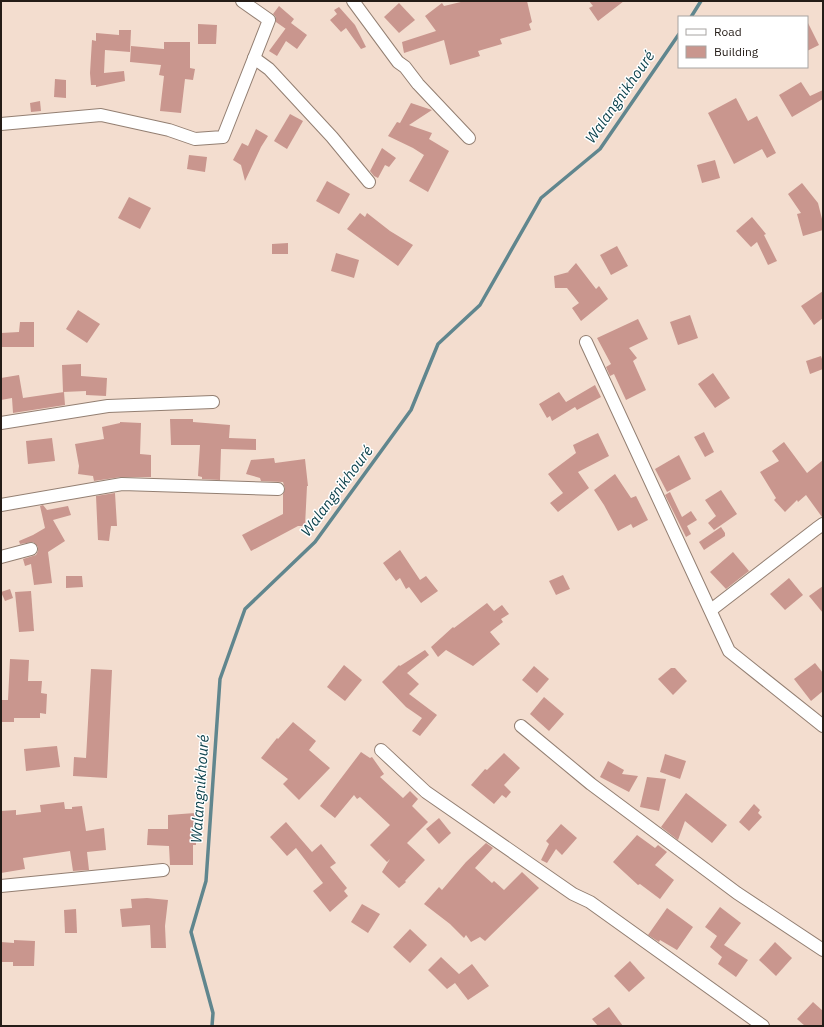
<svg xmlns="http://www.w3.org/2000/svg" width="824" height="1027" font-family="'IBM Plex Sans',sans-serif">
  <rect width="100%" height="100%" fill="#f3ddcf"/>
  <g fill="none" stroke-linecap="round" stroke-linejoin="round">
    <g stroke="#60868e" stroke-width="3.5">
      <path d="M691 17 701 1"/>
      <path d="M212 1026 213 1013 191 932 206 881 220 679 245 609 315 542 411 410 438 344 480 305 541 198 600 149 679 34"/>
    </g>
  </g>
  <g fill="#c9968e">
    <path d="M465 1H527L532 22 529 24 531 30 500 39 502 44 478 51 480 56 450 65 444 40 404 53 402 42 436 31 425 16 442 3 444 6Z"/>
    <path d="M589 1H624L598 21 589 8 593 6Z"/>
    <path d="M399 3 415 20 399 33 384 17Z"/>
    <path d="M279 6 294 19 291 23 307 35 297 49 286 41 277 56 269 51 286 28V29L276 22V17L273 14Z"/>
    <path d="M339 7 355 25 366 47 361 49 346 28 341 32 330 20 337 14 334 10Z"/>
    <path d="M807 21 819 45 807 51Z"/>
    <path d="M198 24 217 25 216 44H198Z"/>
    <path d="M119 30H131L130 52 105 50 104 73 124 71 125 81 96 87V85H91L90 73 92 40 96 41V33L119 35Z"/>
    <path d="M164 42H190V68L195 69 193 80 185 79 181 113 160 111 164 76 159 75 161 65 130 62 131 46 164 49Z"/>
    <path d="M55 79 66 80V98L54 97Z"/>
    <path d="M801 82 810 96 823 90V99L792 117 779 95Z"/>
    <path d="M736 98 748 121 757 116 776 153 767 158 762 149 734 164 708 113Z"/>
    <path d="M40 101 41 111 31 112 30 103Z"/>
    <path d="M411 103 432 110 409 125 432 133 429 139 449 151 428 192 409 181 424 155 413 148 388 136 397 122 400 123Z"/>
    <path d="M290 114 303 121 287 149 274 141Z"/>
    <path d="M256 129 268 136 261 147 245 181 241 165 233 160 242 143 248 146Z"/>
    <path d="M382 148 396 158 389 167 385 165 378 178 374 176 370 171Z"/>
    <path d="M189 155 207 157 205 172 187 169Z"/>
    <path d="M715 160 720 178 702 183 697 165Z"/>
    <path d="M327 181 350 194 339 214 316 201Z"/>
    <path d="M802 183 818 203 823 223V230L803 236 797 214 801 213 788 194Z"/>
    <path d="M129 197 151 208 140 229 118 218Z"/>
    <path d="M360 213 365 217 367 213 390 231 413 245 398 266 347 229Z"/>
    <path d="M752 217 766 234 764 235 777 261 768 265 757 242 751 247 736 231Z"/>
    <path d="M288 243V254H272V244Z"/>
    <path d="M617 246 628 266 611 275 600 255Z"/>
    <path d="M336 253 359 260 354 278 331 271Z"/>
    <path d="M576 263 596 289 599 286 608 299 581 321 572 308 579 303 567 288H555L554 276 569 272H568Z"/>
    <path d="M823 291V318L814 325 801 306Z"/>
    <path d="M78 310 100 324 87 343 66 329Z"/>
    <path d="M690 315 698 338 678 345 670 322Z"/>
    <path d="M638 319 648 339 629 348 637 358 633 361 646 390 626 400 614 374 610 376 606 367 611 364 597 338Z"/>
    <path d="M20 322H34V347H1V333L19 332Z"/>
    <path d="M821 356 823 362V369L810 374 806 361Z"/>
    <path d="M81 364V376L107 378 106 396 86 395V391L63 392 62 365Z"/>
    <path d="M713 373 730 398 715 408 698 384Z"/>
    <path d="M19 375 23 398 64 392 65 405 13 413 12 398 1 400V378Z"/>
    <path d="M595 385 601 397 577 410 575 407 552 421 550 416 547 418 539 404 559 392 566 402Z"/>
    <path d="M170 419H193V422L230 425 229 438 256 439V450L221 449 220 480 202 479V477L198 476 200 445H171Z"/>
    <path d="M120 422 141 423 140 454 151 455V477H121L94 481 93 476 78 474 79 466 75 444 104 439 102 427 120 423Z"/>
    <path d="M704 432 714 452 705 457 694 437Z"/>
    <path d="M598 433 609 456 578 472 589 488 558 512 550 503 563 493 548 474 576 453 573 445Z"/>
    <path d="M52 438 55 461 28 464 26 441Z"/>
    <path d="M784 442 807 473 823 460V517H822L806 495 798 502 797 500 785 512 774 500 776 498 760 472 779 461 772 451Z"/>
    <path d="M679 455 691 479 667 492 655 469Z"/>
    <path d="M274 458 275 463 305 459 308 486H307L305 526H298L251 551 242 535 283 514V494L285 489 283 482 261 481 260 478 246 474 251 460Z"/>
    <path d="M615 474 631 498 636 496 648 520 633 528 631 524 618 531 604 505 594 490Z"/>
    <path d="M721 490 737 514 714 530 708 523 716 516 705 500Z"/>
    <path d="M670 492 682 517 691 511 697 520 687 526 691 534 686 537 665 495Z"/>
    <path d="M115 493 117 526H111L109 541 98 540 96 496Z"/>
    <path d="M43 505 47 510 68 506 71 515 53 520 65 541 48 552 52 583 34 585 31 564 25 566 23 559 36 555 38 551V547L33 542 20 544 19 541 33 535 45 528 40 506Z"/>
    <path d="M721 527 725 533V536L704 550 699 542Z"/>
    <path d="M400 550 420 580 426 576 438 591 421 603 409 587 406 589 400 578 396 581 383 563Z"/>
    <path d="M733 552 749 571 726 589 710 572Z"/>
    <path d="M563 575 570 589 556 595 549 581Z"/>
    <path d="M66 576H82L83 587 66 588Z"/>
    <path d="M789 578 803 595 785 610 770 594Z"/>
    <path d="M823 586V613L809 596Z"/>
    <path d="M10 589 13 598 5 601 1 592Z"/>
    <path d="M31 591 34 631 19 632 15 592Z"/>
    <path d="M487 603 494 611 502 605 509 614 501 619 503 622 490 632 500 644 473 666 446 650 438 657 431 647 453 627 454 628Z"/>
    <path d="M425 650 429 655 407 673 419 684 409 694 437 715 420 736 412 731 422 718 406 707 382 682 399 665 400 666Z"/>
    <path d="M10 659 29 660 28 681H42L41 693 47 694 46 714 40 713V718H14V722H1V700H8Z"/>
    <path d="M815 663 823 673V691L811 701 794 679Z"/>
    <path d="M344 665 362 680 345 701 327 687Z"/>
    <path d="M534 666 549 679 537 693 522 680Z"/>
    <path d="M671 668H675L687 681 673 695 658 679Z"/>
    <path d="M91 669 112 670 107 778 73 776 74 757 86 758Z"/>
    <path d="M544 697 564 714 549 731 530 714Z"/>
    <path d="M293 722 316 741 309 750 330 768 299 800 283 784 288 779 261 758 277 738 278 739Z"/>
    <path d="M57 746 60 767 26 771 24 749Z"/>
    <path d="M361 752 370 758 372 757 384 774 380 777 403 798 410 791 418 799 412 806 428 822 407 843 425 860 405 881 406 882 399 888 382 872 390 859 387 862 370 845 390 825 360 797 357 799 354 795 335 818 320 806Z"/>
    <path d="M504 753 520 768 504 785 511 792 506 798 502 795 494 804 471 785 485 769 487 770Z"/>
    <path d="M665 754 686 761 680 779 660 772Z"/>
    <path d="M608 761 624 770 622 774 638 776 629 792 600 777Z"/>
    <path d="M647 777 666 779 659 811 640 807Z"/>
    <path d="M686 793 727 825 712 843 685 821 678 840 661 827Z"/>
    <path d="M64 802 65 809H72V807L82 806 86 831 104 828 106 850 87 852 89 870 73 871 70 851 23 858 25 869 1 873V811L16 810V815L41 812 40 805Z"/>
    <path d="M754 804 760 810 758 813 762 817 749 831 739 822Z"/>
    <path d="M195 813 196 845H193V865H170L169 846 147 845 148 829H168V815Z"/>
    <path d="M439 818 451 833 439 844 426 829Z"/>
    <path d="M286 822 312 852 321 844 336 863 330 867 347 888 344 891 348 896 330 912 313 891 323 883 296 848 287 856 270 837Z"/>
    <path d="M561 824 577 838 562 855 556 849 547 863 541 860 549 844 546 841Z"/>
    <path d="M637 835 655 848 658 845 667 852 655 865 674 880 660 899 640 884 638 885 613 862Z"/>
    <path d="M486 843 493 848 475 868 492 883 494 881 504 890 522 872 539 888 485 941 480 937 471 942 466 935 464 938 450 924 424 904 439 887 442 890 466 862Z"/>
    <path d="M147 898 168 900 165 926 166 948H151L150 925 122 927 120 909 132 908 131 899Z"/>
    <path d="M362 904 380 914 368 933 351 922Z"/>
    <path d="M720 907 741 923 724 945 748 960 736 977 718 964 722 957 710 947 717 936 705 927Z"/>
    <path d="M667 908 693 927 677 950 660 940 659 942 648 935Z"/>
    <path d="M76 909 77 933H65L64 910Z"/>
    <path d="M410 929 427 945 410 963 393 947Z"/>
    <path d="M14 940 35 941 34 966H13V962H1V942L14 943Z"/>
    <path d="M775 942 792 958 776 976 759 960Z"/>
    <path d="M441 957 459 974 472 964 489 986 468 1000 455 983 447 989 428 970Z"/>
    <path d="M630 961 645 978 629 992 614 976Z"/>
    <path d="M813 1002 823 1011V1026H805L797 1019Z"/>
    <path d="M609 1007 623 1026H598L592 1019Z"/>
  </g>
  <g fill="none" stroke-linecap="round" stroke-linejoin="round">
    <defs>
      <g id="minor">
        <path d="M353 1 398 62 405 67 418 84 469 138"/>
        <path d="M254 58 269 69 332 137 369 182"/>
        <path d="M1 124 101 115 169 130 195 139 223 137 269 20 242 1"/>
        <path d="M586 342 729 651 823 726"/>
        <path d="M1 423 108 406 213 402"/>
        <path d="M1 505 122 484 278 489"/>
        <path d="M1 557 31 549"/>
        <path d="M711 610 816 529 823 524"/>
        <path d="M521 726 591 784 737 893 823 950"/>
        <path d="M381 750 426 792 573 894 590 902 763 1026"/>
        <path d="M1 886 163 870"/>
      </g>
    </defs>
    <use href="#minor" stroke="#937f72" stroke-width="14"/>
    <use href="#minor" stroke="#fff" stroke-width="12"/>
  </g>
  <g text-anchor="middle" stroke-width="3" stroke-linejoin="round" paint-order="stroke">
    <g font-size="15" font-style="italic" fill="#0f444e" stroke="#fff">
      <text transform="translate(620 97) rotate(-55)" y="5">Walangnikhouré</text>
      <text transform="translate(337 491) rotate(-53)" y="5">Walangnikhouré</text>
      <text transform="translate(200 789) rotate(-86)" y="5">Walangnikhouré</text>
    </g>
  </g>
  <rect width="824" height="1027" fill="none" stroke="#241c17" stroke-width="4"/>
  <rect x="678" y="16" width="130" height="52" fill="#ffffff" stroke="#a7a4a2"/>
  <rect x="686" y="29" width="20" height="6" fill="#ffffff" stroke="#a7a4a2"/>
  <text x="714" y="36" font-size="12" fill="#241c17">Road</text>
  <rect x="686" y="46" width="20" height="12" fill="#c9968e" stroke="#a7a4a2"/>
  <text x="714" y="56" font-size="12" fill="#241c17">Building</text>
</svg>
